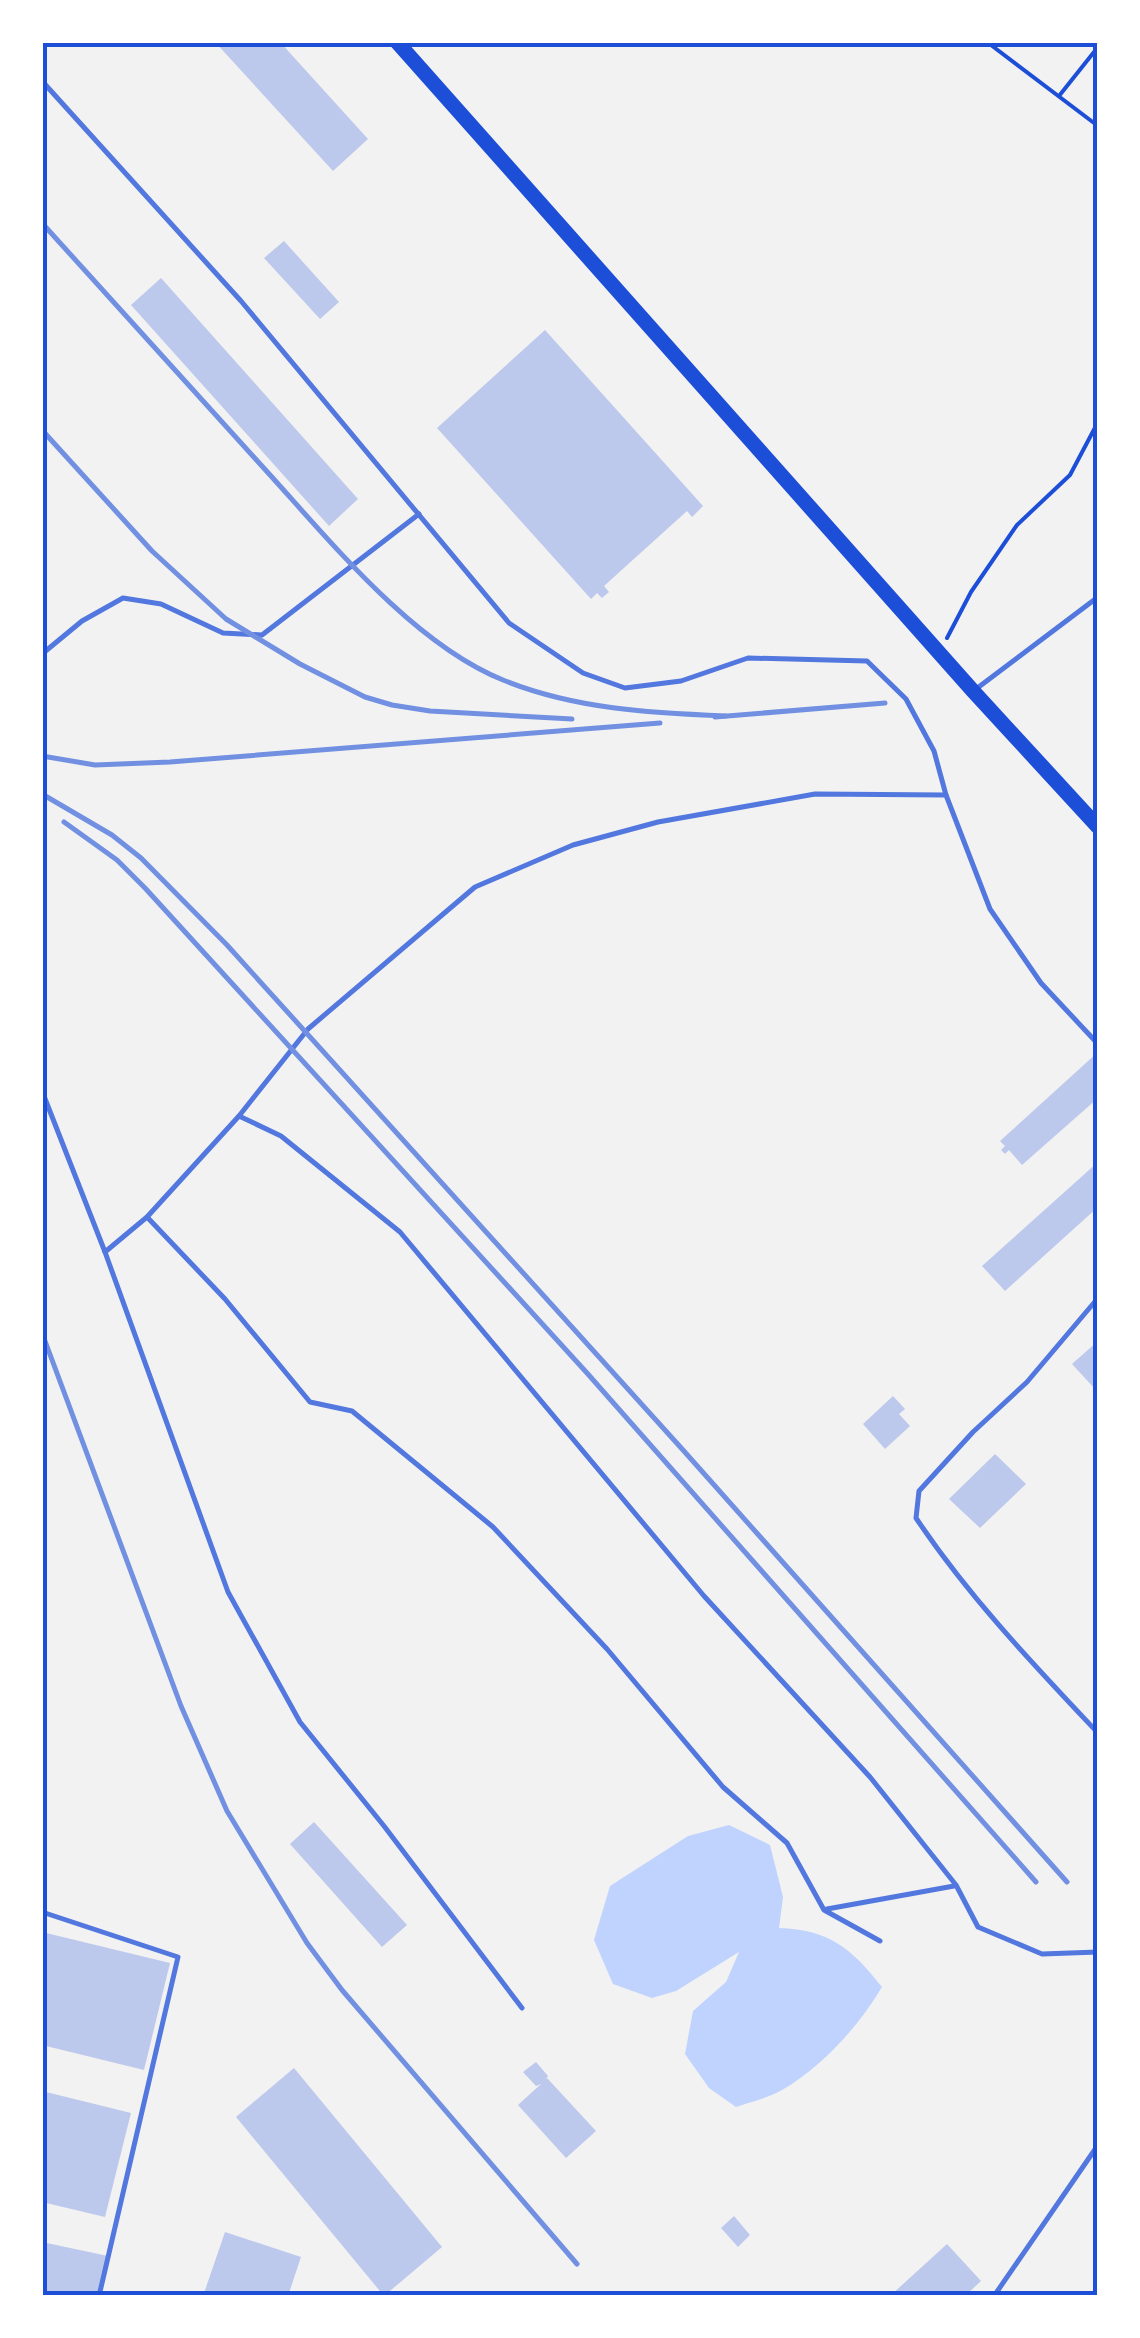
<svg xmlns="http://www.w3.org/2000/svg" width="1140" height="2338" font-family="Arial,sans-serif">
  <rect width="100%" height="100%" fill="#f2f2f2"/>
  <path fill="#bfd3fe" d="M729 1825 770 1845 783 1897 779 1928C830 1930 851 1948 882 1987 859 2026 822 2067 782 2090 768 2098 751 2102 736 2107L709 2088 685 2054 693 2011 726 1982 739 1952 676 1991 652 1998 613 1984 594 1940 610 1886 688 1836Z"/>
  <g fill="#bdc9ec">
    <path d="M215 42H280L368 139 333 171Z"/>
    <path d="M284 241 339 302 320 319 264 258Z"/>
    <path d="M161 278 358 499 329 526 131 305Z"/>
    <path d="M545 330 703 506 692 517 687 511 604 586 609 592 602 598 597 593 591 599 437 428Z"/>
    <path d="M1098 1052V1098L1022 1165 1009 1150 1005 1154 1001 1150 1005 1146 1000 1141Z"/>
    <path d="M1098 1162V1207L1005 1291 982 1266Z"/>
    <path d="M1098 1341V1386L1095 1389 1072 1364Z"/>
    <path d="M893 1396 905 1409 899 1414 910 1426 885 1449 863 1424Z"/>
    <path d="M995 1454 1026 1484 980 1528 949 1499Z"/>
    <path d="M314 1822 407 1925 382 1947 290 1844Z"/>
    <path d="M42 1932 170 1963 144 2070 42 2045Z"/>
    <path d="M536 2062 548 2076 545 2080 547 2078 596 2131 566 2158 518 2105 541 2084 536 2086 523 2072Z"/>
    <path d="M294 2068 442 2247 384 2296 236 2117Z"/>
    <path d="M42 2091 131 2113 105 2217 42 2202Z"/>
    <path d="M734 2216 750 2235 738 2247 721 2228Z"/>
    <path d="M225 2232 301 2257 288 2296H203Z"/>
    <path d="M42 2242 108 2256 99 2296H42Z"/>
    <path d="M947 2244 981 2281 965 2296H890Z"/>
  </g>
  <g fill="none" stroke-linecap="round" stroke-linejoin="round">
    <g stroke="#1d4ed8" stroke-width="4">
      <path d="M987 42 1098 126"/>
      <path d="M1059 96 1098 47"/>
      <path d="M947 638 971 592 1017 525 1070 475 1098 422"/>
    </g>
    <g stroke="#5277de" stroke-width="5">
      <path d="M42 81 241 301 509 623 583 673 625 688 681 681 748 658 867 661 906 699 934 751 946 795 990 909 1041 983 1098 1044"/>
      <path d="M42 654 82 621 123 598 161 604 223 633 262 635 419 514"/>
      <path d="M976 689 1098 597"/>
      <path d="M42 1091 105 1252 228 1592 300 1722 384 1826 522 2008"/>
      <path d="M239 1116 281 1136 400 1232 704 1596 870 1777 956 1885 978 1927 1042 1954 1098 1952"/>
      <path d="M147 1217 225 1299 310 1402 352 1411 493 1527 607 1649 723 1787 787 1843 824 1910 880 1941"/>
      <path d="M105 1252 147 1217 239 1116 308 1029 475 887 573 845 658 822 815 794 946 795"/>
      <path d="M1098 1298 1027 1382 973 1432 919 1491 916 1518C969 1597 1033 1664 1098 1733"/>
      <path d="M827 1909 954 1886"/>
      <path d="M42 1912 178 1957 99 2296"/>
      <path d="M994 2296 1098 2145"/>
    </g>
    <path stroke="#1d4ed8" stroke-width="15" d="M397 42 973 691 1098 827"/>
    <g stroke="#7290e2" stroke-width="5">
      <path d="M42 223C115 304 188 384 261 465 327 537 411 643 503 680 574 709 651 713 726 716"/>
      <path d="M42 430 152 551 226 619 300 664 365 697 392 705 430 711 572 719"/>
      <path d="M715 717 885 703"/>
      <path d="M42 756 95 765 170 762 660 723"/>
      <path d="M42 794 112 835 141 858 227 945 683 1450 1067 1882"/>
      <path d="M64 822 117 860 145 888 587 1373 1036 1882"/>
      <path d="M42 1333 181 1706 227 1811 307 1943 342 1990 577 2264"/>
    </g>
  </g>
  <rect width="1140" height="2338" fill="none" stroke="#ffffff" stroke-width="90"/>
  <rect x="45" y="45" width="1050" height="2248" fill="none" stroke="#1d4ed8" stroke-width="4"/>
</svg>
